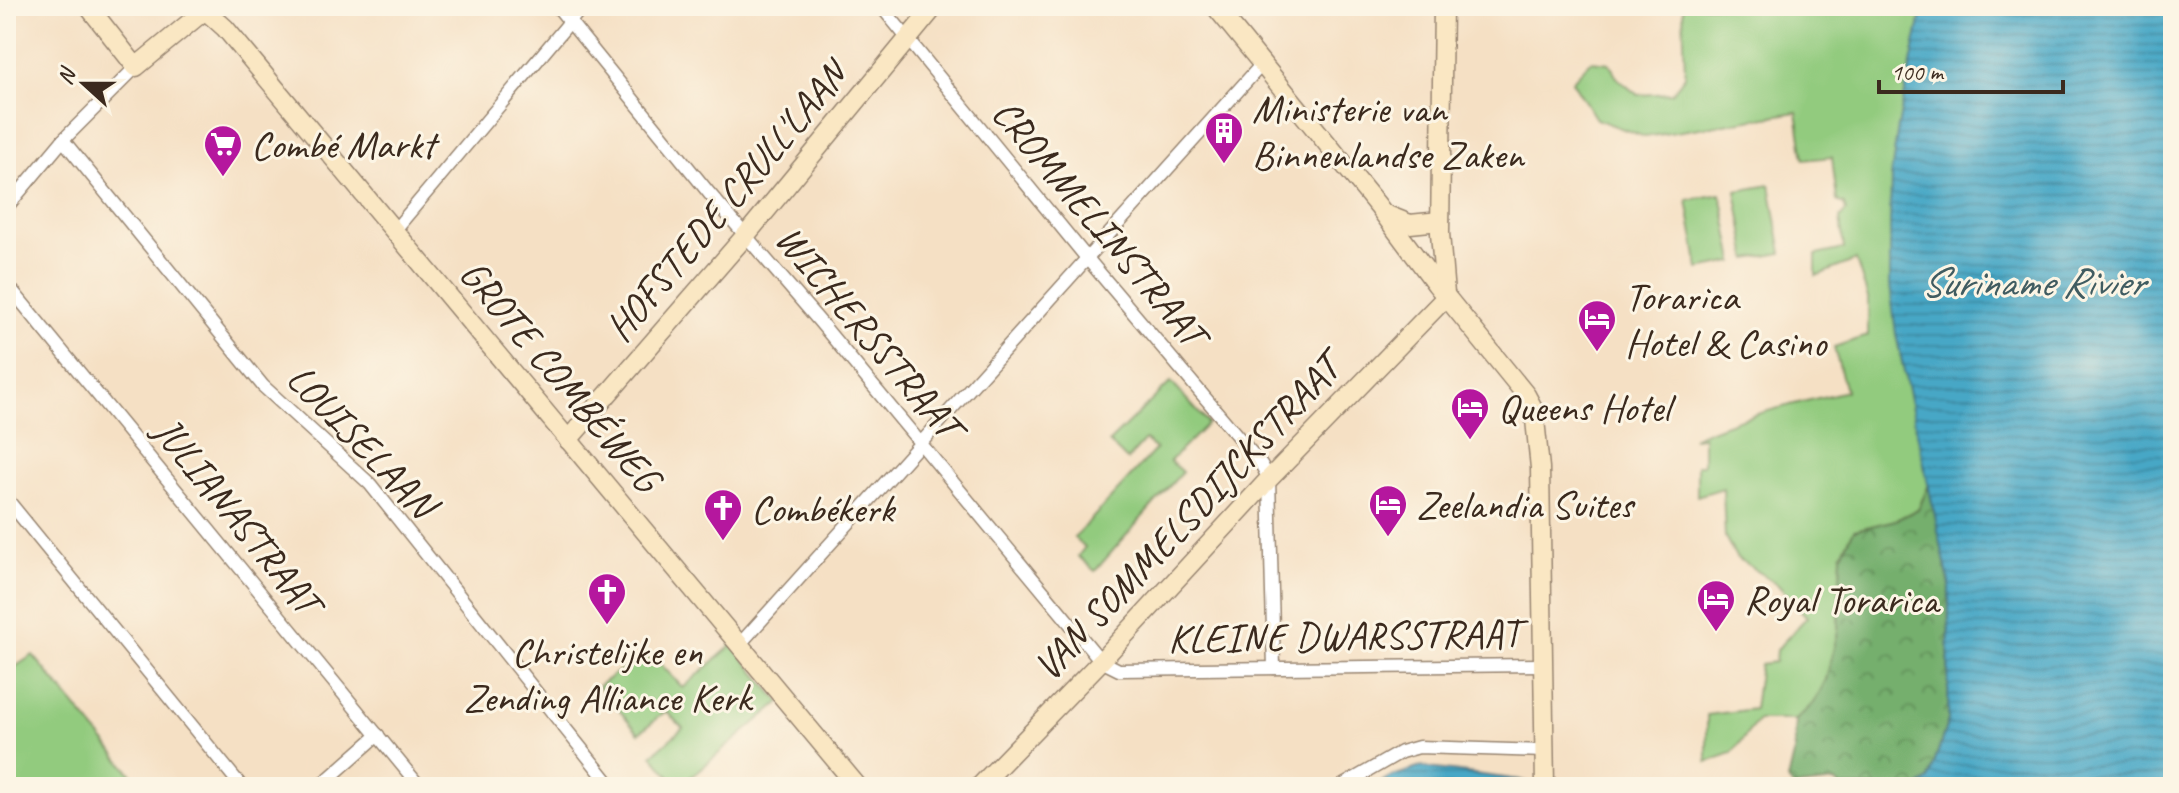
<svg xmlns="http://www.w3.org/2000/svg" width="2179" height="793" font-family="Caveat,sans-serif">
  <defs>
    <pattern id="forest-crowns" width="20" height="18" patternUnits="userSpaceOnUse" patternTransform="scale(2)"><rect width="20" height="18" fill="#75af6d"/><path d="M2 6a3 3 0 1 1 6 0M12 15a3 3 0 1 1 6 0" fill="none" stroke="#618f59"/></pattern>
    <pattern id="water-rules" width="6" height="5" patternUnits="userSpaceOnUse" patternTransform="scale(2)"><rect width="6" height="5" fill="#47a7c6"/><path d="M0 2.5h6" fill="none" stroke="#3c88a0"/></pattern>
  </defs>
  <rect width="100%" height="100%" fill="#fcf5e5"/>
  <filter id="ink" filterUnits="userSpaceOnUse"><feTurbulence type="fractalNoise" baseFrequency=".0125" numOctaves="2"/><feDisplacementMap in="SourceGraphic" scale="16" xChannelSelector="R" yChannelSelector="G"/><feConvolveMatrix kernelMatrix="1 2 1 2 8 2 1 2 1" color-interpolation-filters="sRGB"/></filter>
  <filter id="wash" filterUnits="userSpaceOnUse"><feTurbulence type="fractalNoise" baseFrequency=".006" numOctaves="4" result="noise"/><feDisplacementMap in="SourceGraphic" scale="32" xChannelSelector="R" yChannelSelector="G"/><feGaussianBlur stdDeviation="1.8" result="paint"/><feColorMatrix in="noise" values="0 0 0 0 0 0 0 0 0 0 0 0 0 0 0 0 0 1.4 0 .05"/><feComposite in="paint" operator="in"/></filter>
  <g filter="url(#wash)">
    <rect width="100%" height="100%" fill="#f5e0c4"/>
    <g fill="#92cb7e" stroke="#667a4e" stroke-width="2">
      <path d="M1683 6H1923L1920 17 1896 334 1929 485 1918 509 1896 520 1854 530 1841 555 1838 632 1826 680 1814 703 1796 720H1758L1732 753 1707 762V715L1754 709 1760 664 1775 662 1776 650 1807 617 1777 584 1736 557 1725 537 1723 488 1697 496V465H1703V437L1692 438C1739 416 1794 404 1846 391L1834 347 1868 336V298L1856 260 1816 276V255L1844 249 1840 218 1846 211 1844 204 1837 201 1832 157 1804 160 1797 112 1645 137 1596 119 1572 81 1591 61 1609 63 1618 79 1638 95 1672 93 1685 76Z"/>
      <path d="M1770 185 1782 253 1748 259 1736 191Z"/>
      <path d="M1721 194 1734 262 1699 269 1687 200Z"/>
      <path d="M1171 382 1208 423 1170 461 1182 472 1095 571 1078 556 1085 547 1074 538 1156 449 1145 440 1127 460 1109 442Z"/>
      <path d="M732 645 780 702 679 787 652 755 683 728 666 711 639 733 598 686 643 654 653 665 658 661 683 688Z"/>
      <path d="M33 655 133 776 142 787H14L6 777V673Z"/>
    </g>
    <path fill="url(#forest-crowns)" stroke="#586c46" stroke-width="2" d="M1929 485 1949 582 1948 720 1929 780 1917 787H1840L1836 782 1793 787 1788 780 1794 754 1796 720 1814 703 1826 680 1838 632 1841 555 1854 530 1896 520 1918 509Z"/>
    <g fill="url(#water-rules)" stroke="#416872" stroke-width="2">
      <path d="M1923 6H2173V787H1917L1929 780 1948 720 1949 582 1896 334 1890 285V222L1891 174 1898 126Z"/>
      <path d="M1421 767 1520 780 1539 787H1373L1390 777Z"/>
    </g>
  </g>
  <g filter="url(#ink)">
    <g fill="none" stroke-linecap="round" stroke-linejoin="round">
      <defs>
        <g id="street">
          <path d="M557 6 709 193 820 322 1101 661 1119 670 1543 665"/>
          <path d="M881 6 1086 257 1261 464 1269 479 1274 668"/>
          <path d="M63 140 263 386 370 484 612 787"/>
          <path d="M6 208 63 140 136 67"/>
          <path d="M394 231 583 6"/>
          <path d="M6 283 420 787"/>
          <path d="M6 498 242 787"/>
          <path d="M739 645 1262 64"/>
          <path d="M319 787 378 735"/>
          <path d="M1340 787 1401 752 1419 747 1544 751"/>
        </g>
        <g id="secondary">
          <path d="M88 6 136 67 205 10 225 28 858 787"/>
          <path d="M1215 6 1378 206 1436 284 1526 395 1534 410 1540 468 1545 787"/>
          <path d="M1443 6 1440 233 1445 294"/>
          <path d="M1385 214 1410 224 1440 221"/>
          <path d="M568 440 746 235 935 6"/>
          <path d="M979 787 1101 661 1269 479 1446 297"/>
        </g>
      </defs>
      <use href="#street" stroke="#988571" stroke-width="15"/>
      <use href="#secondary" stroke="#988571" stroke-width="21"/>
      <use href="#street" stroke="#fff" stroke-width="12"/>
      <use href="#secondary" stroke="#fae7c3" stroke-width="18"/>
    </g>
  </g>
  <defs>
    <symbol id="building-pin" viewBox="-11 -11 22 30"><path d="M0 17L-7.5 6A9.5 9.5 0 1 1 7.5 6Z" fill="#b5179e" stroke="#fcf5e5"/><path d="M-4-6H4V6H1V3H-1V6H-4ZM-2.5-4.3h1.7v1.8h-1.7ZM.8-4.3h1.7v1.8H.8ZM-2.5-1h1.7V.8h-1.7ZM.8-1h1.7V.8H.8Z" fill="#fff"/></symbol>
    <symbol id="supermarket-pin" viewBox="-11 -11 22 30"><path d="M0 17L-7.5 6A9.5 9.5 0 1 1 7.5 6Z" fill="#b5179e" stroke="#fcf5e5"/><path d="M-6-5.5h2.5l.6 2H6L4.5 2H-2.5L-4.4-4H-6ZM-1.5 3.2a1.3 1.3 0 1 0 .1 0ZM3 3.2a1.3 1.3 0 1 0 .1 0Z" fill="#fff"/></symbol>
    <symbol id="hotel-pin" viewBox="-11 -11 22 30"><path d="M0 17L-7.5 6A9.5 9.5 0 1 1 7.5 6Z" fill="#b5179e" stroke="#fcf5e5"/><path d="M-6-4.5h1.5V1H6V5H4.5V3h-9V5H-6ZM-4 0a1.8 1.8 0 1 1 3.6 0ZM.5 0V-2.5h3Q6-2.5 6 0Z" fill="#fff"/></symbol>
    <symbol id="church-pin" viewBox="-11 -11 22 30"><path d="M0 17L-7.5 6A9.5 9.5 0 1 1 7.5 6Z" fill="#b5179e" stroke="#fcf5e5"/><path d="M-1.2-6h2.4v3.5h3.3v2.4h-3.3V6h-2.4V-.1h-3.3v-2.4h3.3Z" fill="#fff"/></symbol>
  </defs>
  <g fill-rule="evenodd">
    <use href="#building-pin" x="1202" y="109" width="44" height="60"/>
    <use href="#supermarket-pin" x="201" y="122" width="44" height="60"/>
    <use href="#hotel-pin" x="1575" y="297" width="44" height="60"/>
    <use href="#hotel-pin" x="1448" y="385" width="44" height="60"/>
    <use href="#hotel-pin" x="1366" y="482" width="44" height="60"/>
    <use href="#church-pin" x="701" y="486" width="44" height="60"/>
    <use href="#church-pin" x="585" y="570" width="44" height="60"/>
    <use href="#hotel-pin" x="1694" y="577" width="44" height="60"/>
  </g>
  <g text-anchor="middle" stroke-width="6" stroke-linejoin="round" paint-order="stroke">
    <g font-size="40" fill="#3b2a1e" stroke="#fcf5e5" text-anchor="start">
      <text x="1252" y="122">Ministerie van<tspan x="1252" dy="46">Binnenlandse Zaken</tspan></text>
      <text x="251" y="158">Combé Markt</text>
      <text x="1625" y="310">Torarica<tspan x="1625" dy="46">Hotel &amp; Casino</tspan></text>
      <text x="1498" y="421">Queens Hotel</text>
      <text x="1416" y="518">Zeelandia Suites</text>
      <text x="751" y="522">Combékerk</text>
      <text x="1744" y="613">Royal Torarica</text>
      <text x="607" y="665" text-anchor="middle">Christelijke en<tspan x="607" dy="46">Zending Alliance Kerk</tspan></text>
    </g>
    <g font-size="40" fill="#3b2a1e" stroke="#fcf5e5">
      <text transform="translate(725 201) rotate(-50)" y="14">HOFSTEDE CRULL'LAAN</text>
      <text transform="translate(1100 222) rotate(50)" y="14">CROMMELINSTRAAT</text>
      <text transform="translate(869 331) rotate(50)" y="14">WICHERSSTRAAT</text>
      <text transform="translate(561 375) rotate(50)" y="14">GROTE COMBÉWEG</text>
      <text transform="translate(362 440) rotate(46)" y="14">LOUISELAAN</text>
      <text transform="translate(238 515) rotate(51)" y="14">JULIANASTRAAT</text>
      <text transform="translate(1186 517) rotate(-47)" y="14">VAN SOMMELSDIJCKSTRAAT</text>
      <text transform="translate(1344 635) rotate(-1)" y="14">KLEINE DWARSSTRAAT</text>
    </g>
    <g font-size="42" font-style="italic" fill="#405c61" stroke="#fcf5e5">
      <text x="2032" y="296">Suriname Rivier</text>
    </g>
  </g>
  <rect width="2179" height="793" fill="none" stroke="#fcf5e5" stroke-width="32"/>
  <g transform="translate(84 84) rotate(291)" stroke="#fcf5e5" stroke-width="6" paint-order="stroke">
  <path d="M0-6L14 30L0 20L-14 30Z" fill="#3b2a1e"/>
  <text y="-12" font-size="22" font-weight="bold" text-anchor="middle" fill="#3b2a1e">N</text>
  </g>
  <path d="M1879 80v12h184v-12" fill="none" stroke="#3b2a1e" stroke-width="4"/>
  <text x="1891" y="80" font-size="24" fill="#3b2a1e" stroke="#fcf5e5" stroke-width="6" paint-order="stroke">100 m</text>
</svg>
